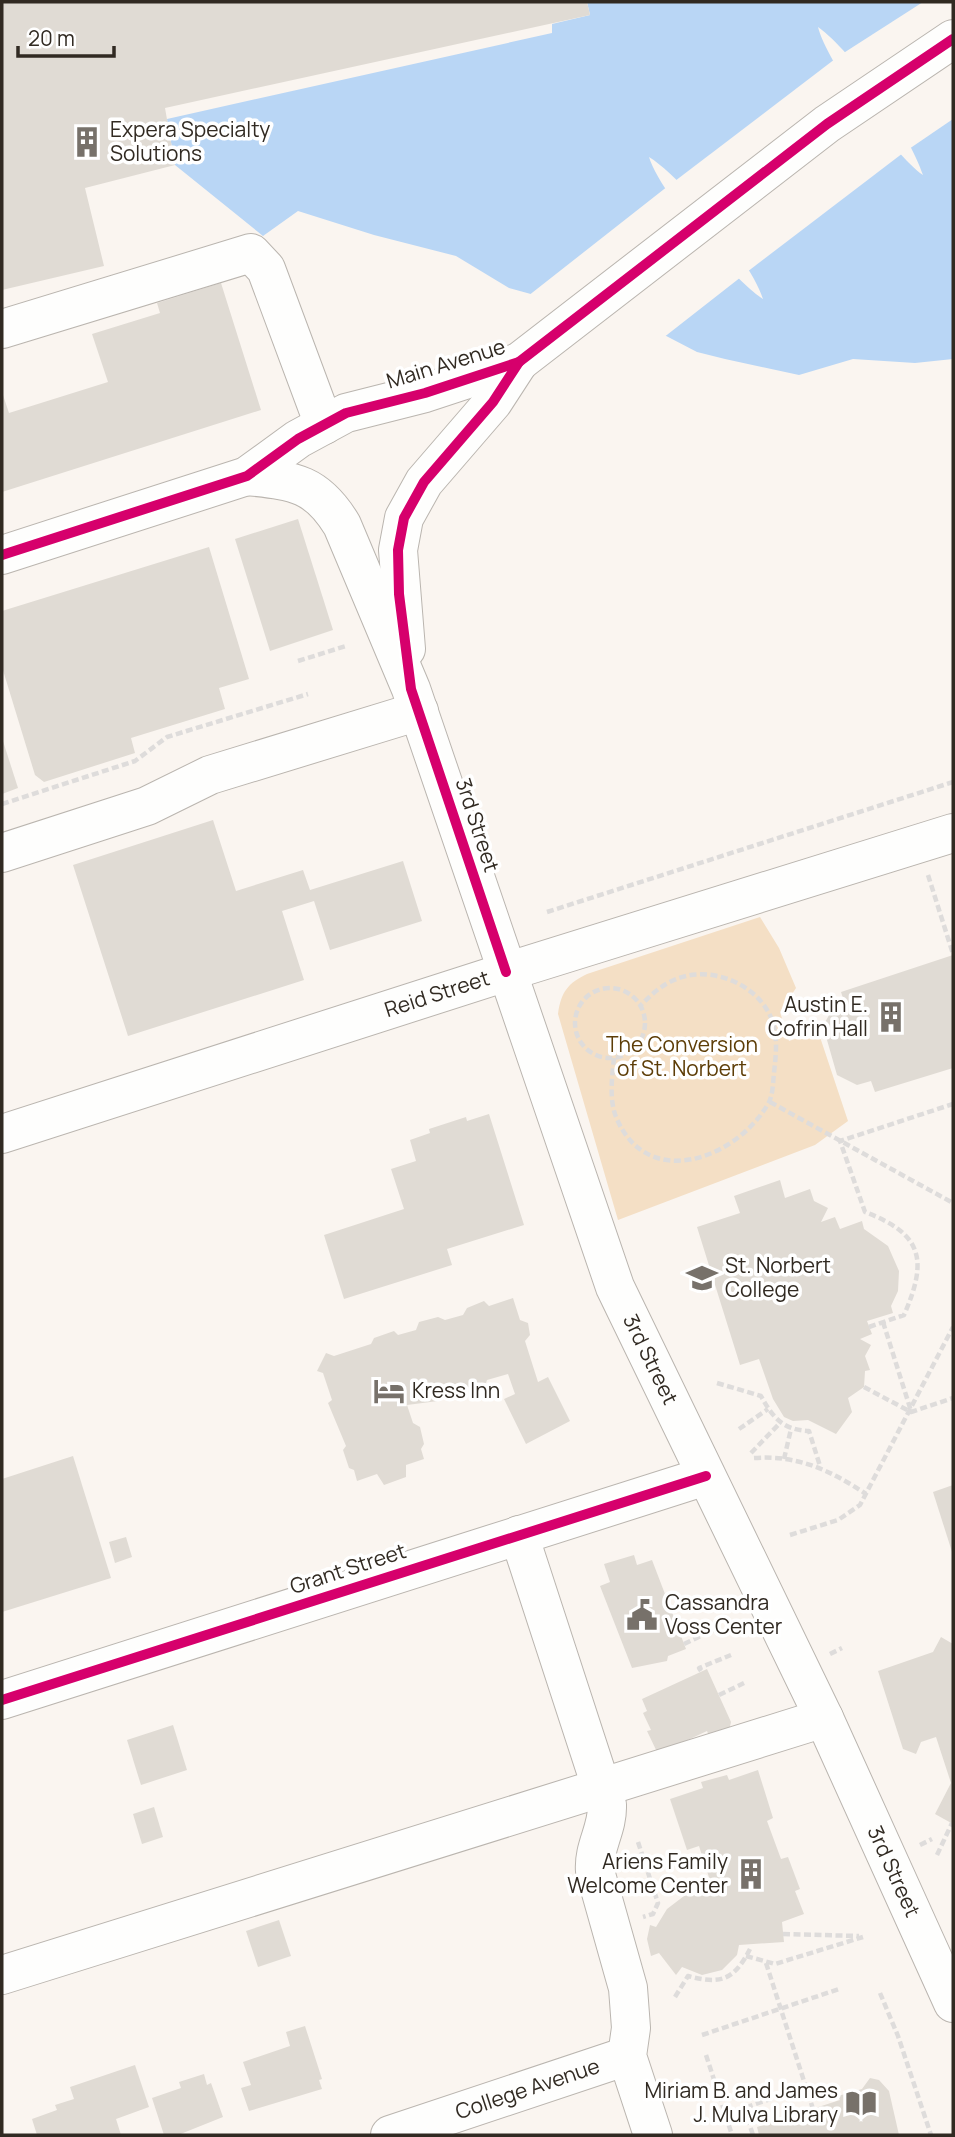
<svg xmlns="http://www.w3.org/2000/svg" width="955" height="2137" font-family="Manrope,sans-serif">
  <rect width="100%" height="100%" fill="#faf5f0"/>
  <path fill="#f4dfc5" d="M760 917 779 948 796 988 780 1012 789 1041 818 1031 848 1121 815 1145 618 1220 558 1014C561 992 568 983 587 974Z"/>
  <path fill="#b9d6f5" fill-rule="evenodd" d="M587 2H953V359L915 363 853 359 799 375 725 359 697 352 647 326 509 288 456 256 374 235 298 211 263 236 175 165 167 119 552 33V24L590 15ZM818 27C853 52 910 134 923 175 894 155 826 61 818 27ZM649 157C683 178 751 261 763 299 733 280 659 191 649 157Z"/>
  <g fill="#faf5f0">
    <path d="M923 2H953V119L909 149 842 54Z"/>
    <path d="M835 59 903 153 747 272 675 181Z"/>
    <path d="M668 186 741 277 663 338 646 329 528 296Z"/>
  </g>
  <g fill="#e0dbd4">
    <path d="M2 2H587L590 15 165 108 175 165 85 188 104 266 2 290Z"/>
    <path d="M221 283 261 410 2 492V392L9 413 108 382 92 334 160 313 157 303Z"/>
    <path d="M298 519 333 630 270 651 235 539Z"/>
    <path d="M209 547 249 679 219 688 225 709 131 738 135 753 44 782 35 775 2 667V611Z"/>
    <path d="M2 738 18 788 2 794Z"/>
    <path d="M213 820 236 891 303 870 310 890 403 861 422 921 330 950 314 901 282 911 304 980 128 1036 73 865Z"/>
    <path d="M953 955V1068L875 1092 871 1081 857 1085 837 1075 823 1026 833 1008 845 1004 841 992Z"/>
    <path d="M489 1114 524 1225 447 1249 452 1265 344 1299 324 1235 404 1209 391 1169 416 1161 410 1140 430 1133 429 1129 466 1117 467 1121Z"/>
    <path d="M780 1180 785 1198 810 1189 814 1201 828 1208 821 1222 835 1217 840 1229 862 1221 864 1229 888 1246 899 1271 898 1291 891 1306 893 1313 867 1321 872 1334 860 1339 871 1345 865 1356 870 1370 865 1371 864 1387 848 1398 852 1412 836 1434 808 1420 793 1421 784 1417 773 1399 759 1359 740 1365 697 1227 740 1213 734 1196Z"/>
    <path d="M513 1298 520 1320 528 1323 530 1335 525 1341 538 1382 548 1377 570 1421 526 1444 504 1399 515 1394 508 1374 487 1380 486 1383 444 1393 438 1401 407 1405 413 1423 420 1427 424 1444 421 1449 424 1459 406 1465V1477L384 1485 377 1474 357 1481 354 1470 349 1468 343 1450 346 1446 328 1403 332 1400 323 1373 317 1371 326 1353 334 1356 371 1344 374 1338 394 1331 398 1335 416 1330 419 1322 438 1317 445 1320 463 1315 467 1308 484 1301 489 1306Z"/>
    <path d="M73 1456 111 1578 2 1612V1479Z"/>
    <path d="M953 1485V1555L933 1492Z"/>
    <path d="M126 1537 132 1557 115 1563 109 1542Z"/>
    <path d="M634 1555 637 1565 652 1560 686 1649 668 1656 667 1661 632 1668 600 1586 610 1582 604 1564Z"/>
    <path d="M941 1637 953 1644V1824L935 1814 951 1783 936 1737 921 1742 916 1754 903 1749 878 1671 933 1652Z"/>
    <path d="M707 1669 731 1722 729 1731 709 1736 707 1731 658 1754 647 1731 651 1730 643 1713 647 1711 642 1699Z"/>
    <path d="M173 1725 187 1770 141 1785 127 1740Z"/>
    <path d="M758 1770 773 1818 767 1821 781 1859 788 1857 800 1889 795 1891 804 1914 782 1922 784 1942 739 1945 737 1955 722 1970 702 1975 682 1967 676 1975 659 1953 651 1956 647 1939 650 1925 656 1927 667 1909 684 1896 692 1892V1895L714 1893 699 1846 687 1850 670 1799 703 1788 701 1782 727 1775 729 1780Z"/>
    <path d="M154 1807 163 1837 142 1844 133 1814Z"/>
    <path d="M279 1920 291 1956 258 1967 246 1931Z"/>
    <path d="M305 2026 322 2079 319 2080 322 2089 249 2111 241 2088 251 2085 243 2062 290 2046 286 2032Z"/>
    <path d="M135 2065 149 2107 116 2119 121 2135H37L32 2119 57 2110 55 2105 74 2099 70 2087Z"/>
    <path d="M204 2074 207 2085 211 2083 223 2117 178 2135H164L152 2098 181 2088 179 2082Z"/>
    <path d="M870 2078 879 2080 889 2091 899 2135H759L757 2127 840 2100 838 2096 862 2089Z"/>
  </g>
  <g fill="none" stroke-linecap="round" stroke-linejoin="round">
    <defs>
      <g id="minor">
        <path d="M2 329 251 253 266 269 324 425"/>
        <path d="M2 853 147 806 210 775 419 711"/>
        <path d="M506 972 953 833"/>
        <path d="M519 1535 607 1805C608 1829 593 1847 595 1871L628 1988 631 2028 627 2056 653 2135"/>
        <path d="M2 1700 706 1476"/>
        <path d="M2 1975 824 1718"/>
        <path id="s1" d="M390 2135 627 2056"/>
      </g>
      <g id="major">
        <path id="s2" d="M247 476C293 481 316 482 342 525L411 689 615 1287 824 1718 953 2003"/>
        <path d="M2 555 247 476 298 439 346 413 425 393 519 362 827 124 953 39"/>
        <path d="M406 649 398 550 404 518 424 482 493 402 519 362"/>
        <path id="s3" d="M2 1134 506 972"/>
      </g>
    </defs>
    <use href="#minor" stroke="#bab5af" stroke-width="40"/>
    <use href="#major" stroke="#bab5af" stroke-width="40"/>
    <g stroke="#dedcdb" stroke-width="4.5" stroke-dasharray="7 3.5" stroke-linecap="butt">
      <path d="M298 661 346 646"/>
      <path d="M2 804 135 761 167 737 308 694"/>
      <path d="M928 875 953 954"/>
      <path d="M547 912 953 782"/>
      <circle cx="610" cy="1023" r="35"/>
      <path d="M614 1058C612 1077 609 1099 616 1117 647 1192 736 1159 768 1104 773 1096 773 1082 774 1073 776 1055 778 1037 772 1020 758 983 709 964 674 980 660 986 650 996 640 1006"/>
      <path d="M770 1102 953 1203"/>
      <path d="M883 1322 911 1411"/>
      <path d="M869 1327 904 1315C928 1260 923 1234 865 1212L840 1141 953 1104"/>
      <path d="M717 1383 761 1396C773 1418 783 1430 809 1431L820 1466"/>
      <path d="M864 1387 911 1412 953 1398"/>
      <path d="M739 1429 768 1409"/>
      <path d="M751 1453 780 1423"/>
      <path d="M754 1458C798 1455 830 1470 866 1494"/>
      <path d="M784 1459 791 1429"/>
      <path d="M790 1535 838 1520 860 1505 953 1327"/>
      <path d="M684 1644 718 1628"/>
      <path d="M830 1654 842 1648"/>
      <path d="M701 1671 699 1668 731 1655"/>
      <path d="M719 1695 744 1683"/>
      <path d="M638 1842 658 1903 653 1914 643 1917"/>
      <path d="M920 1845 932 1839"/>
      <path d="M937 1855 952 1823"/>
      <path d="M783 1934 859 1936"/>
      <path d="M746 1956 775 1964 863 1937"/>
      <path d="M766 1963 813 2109"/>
      <path d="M880 1993 898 2036 931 2135"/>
      <path d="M675 1997 688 1976C721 1985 734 1980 750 1949"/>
      <path d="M702 2035 839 1989"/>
      <path d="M706 2055 732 2135"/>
      <path d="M744 2108 753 2135"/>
      <path d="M726 2114 806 2087"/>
    </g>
    <use href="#minor" stroke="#fefefd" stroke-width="38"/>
    <use href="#major" stroke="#fefefd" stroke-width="38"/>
    <defs>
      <g id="cycleway">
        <path d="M2 555 247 476 298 439 346 413 425 393 519 362 827 124 953 39"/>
        <path d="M506 972 411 689 399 594 398 550 404 518 424 482 493 402 519 362"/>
        <path d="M2 1700 706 1476"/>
      </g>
    </defs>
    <use href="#cycleway" stroke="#fff" stroke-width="15"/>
    <use href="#cycleway" stroke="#d6006c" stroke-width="10"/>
  </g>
  <defs>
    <symbol id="building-bare" viewBox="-9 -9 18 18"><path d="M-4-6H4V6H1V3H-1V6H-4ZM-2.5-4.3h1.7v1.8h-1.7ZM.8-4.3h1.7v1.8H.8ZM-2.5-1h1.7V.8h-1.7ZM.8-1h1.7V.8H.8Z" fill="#77716a" stroke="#fff" stroke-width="2.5" paint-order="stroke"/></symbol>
    <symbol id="university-bare" viewBox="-9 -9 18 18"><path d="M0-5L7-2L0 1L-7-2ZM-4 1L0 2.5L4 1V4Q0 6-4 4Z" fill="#77716a" stroke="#fff" stroke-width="2.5" paint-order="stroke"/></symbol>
    <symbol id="hotel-bare" viewBox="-9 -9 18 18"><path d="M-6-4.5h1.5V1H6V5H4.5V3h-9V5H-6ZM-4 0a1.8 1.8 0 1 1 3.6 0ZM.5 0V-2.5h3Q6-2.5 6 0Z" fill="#77716a" stroke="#fff" stroke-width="2.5" paint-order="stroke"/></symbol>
    <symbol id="civic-bare" viewBox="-9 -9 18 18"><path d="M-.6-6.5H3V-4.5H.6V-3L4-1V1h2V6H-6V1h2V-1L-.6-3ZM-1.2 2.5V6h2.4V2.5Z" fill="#77716a" stroke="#fff" stroke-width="2.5" paint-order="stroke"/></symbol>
    <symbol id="library-bare" viewBox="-9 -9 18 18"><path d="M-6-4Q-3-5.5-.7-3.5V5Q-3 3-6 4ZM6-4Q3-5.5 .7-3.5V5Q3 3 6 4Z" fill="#77716a" stroke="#fff" stroke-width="2.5" paint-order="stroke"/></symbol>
  </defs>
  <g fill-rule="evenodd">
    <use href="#building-bare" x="65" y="120" width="44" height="44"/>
    <use href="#building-bare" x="869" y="995" width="44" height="44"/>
    <use href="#university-bare" x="680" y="1256" width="44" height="44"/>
    <use href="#hotel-bare" x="367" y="1369" width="44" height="44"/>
    <use href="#civic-bare" x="620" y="1593" width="44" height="44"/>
    <use href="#building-bare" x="729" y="1852" width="44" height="44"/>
    <use href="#library-bare" x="839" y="2081" width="44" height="44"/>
  </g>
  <g text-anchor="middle" stroke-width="7" stroke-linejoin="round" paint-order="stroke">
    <g font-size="21" fill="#312a22" stroke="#fff" text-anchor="start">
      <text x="110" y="137">Expera Specialty<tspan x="110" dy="24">Solutions</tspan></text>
      <text x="868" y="1012" text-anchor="end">Austin E.<tspan x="868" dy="24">Cofrin Hall</tspan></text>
      <text x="725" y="1273">St. Norbert<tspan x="725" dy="24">College</tspan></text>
      <text x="412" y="1398">Kress Inn</text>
      <text x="665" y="1610">Cassandra<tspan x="665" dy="24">Voss Center</tspan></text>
      <text x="728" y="1869" text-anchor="end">Ariens Family<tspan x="728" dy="24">Welcome Center</tspan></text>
      <text x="838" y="2098" text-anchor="end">Miriam B. and James<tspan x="838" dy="24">J. Mulva Library</tspan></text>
    </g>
    <g font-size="21" fill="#312a22" stroke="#fff">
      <text transform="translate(446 364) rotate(-17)" y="7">Main Avenue</text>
      <text transform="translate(477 825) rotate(72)" y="7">3rd Street</text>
      <text dy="7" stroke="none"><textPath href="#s3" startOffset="457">Reid Street</textPath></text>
      <text dy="7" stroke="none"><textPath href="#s2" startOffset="1003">3rd Street</textPath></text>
      <text transform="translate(348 1569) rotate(-18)" y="7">Grant Street</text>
      <text dy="7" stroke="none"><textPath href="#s2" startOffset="1570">3rd Street</textPath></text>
      <text dy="7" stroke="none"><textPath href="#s1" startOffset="145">College Avenue</textPath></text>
    </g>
    <g font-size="21" fill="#5d3d07" stroke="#fff">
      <text x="682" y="1052">The Conversion<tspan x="682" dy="24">of St. Norbert</tspan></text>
    </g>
  </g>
  <rect width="955" height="2137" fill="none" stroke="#312a22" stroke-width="7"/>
  <path d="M18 46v10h96v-10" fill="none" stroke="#312a22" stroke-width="3.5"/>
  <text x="28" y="46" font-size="21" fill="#312a22" stroke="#ffffff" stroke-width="5" paint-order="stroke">20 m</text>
</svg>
